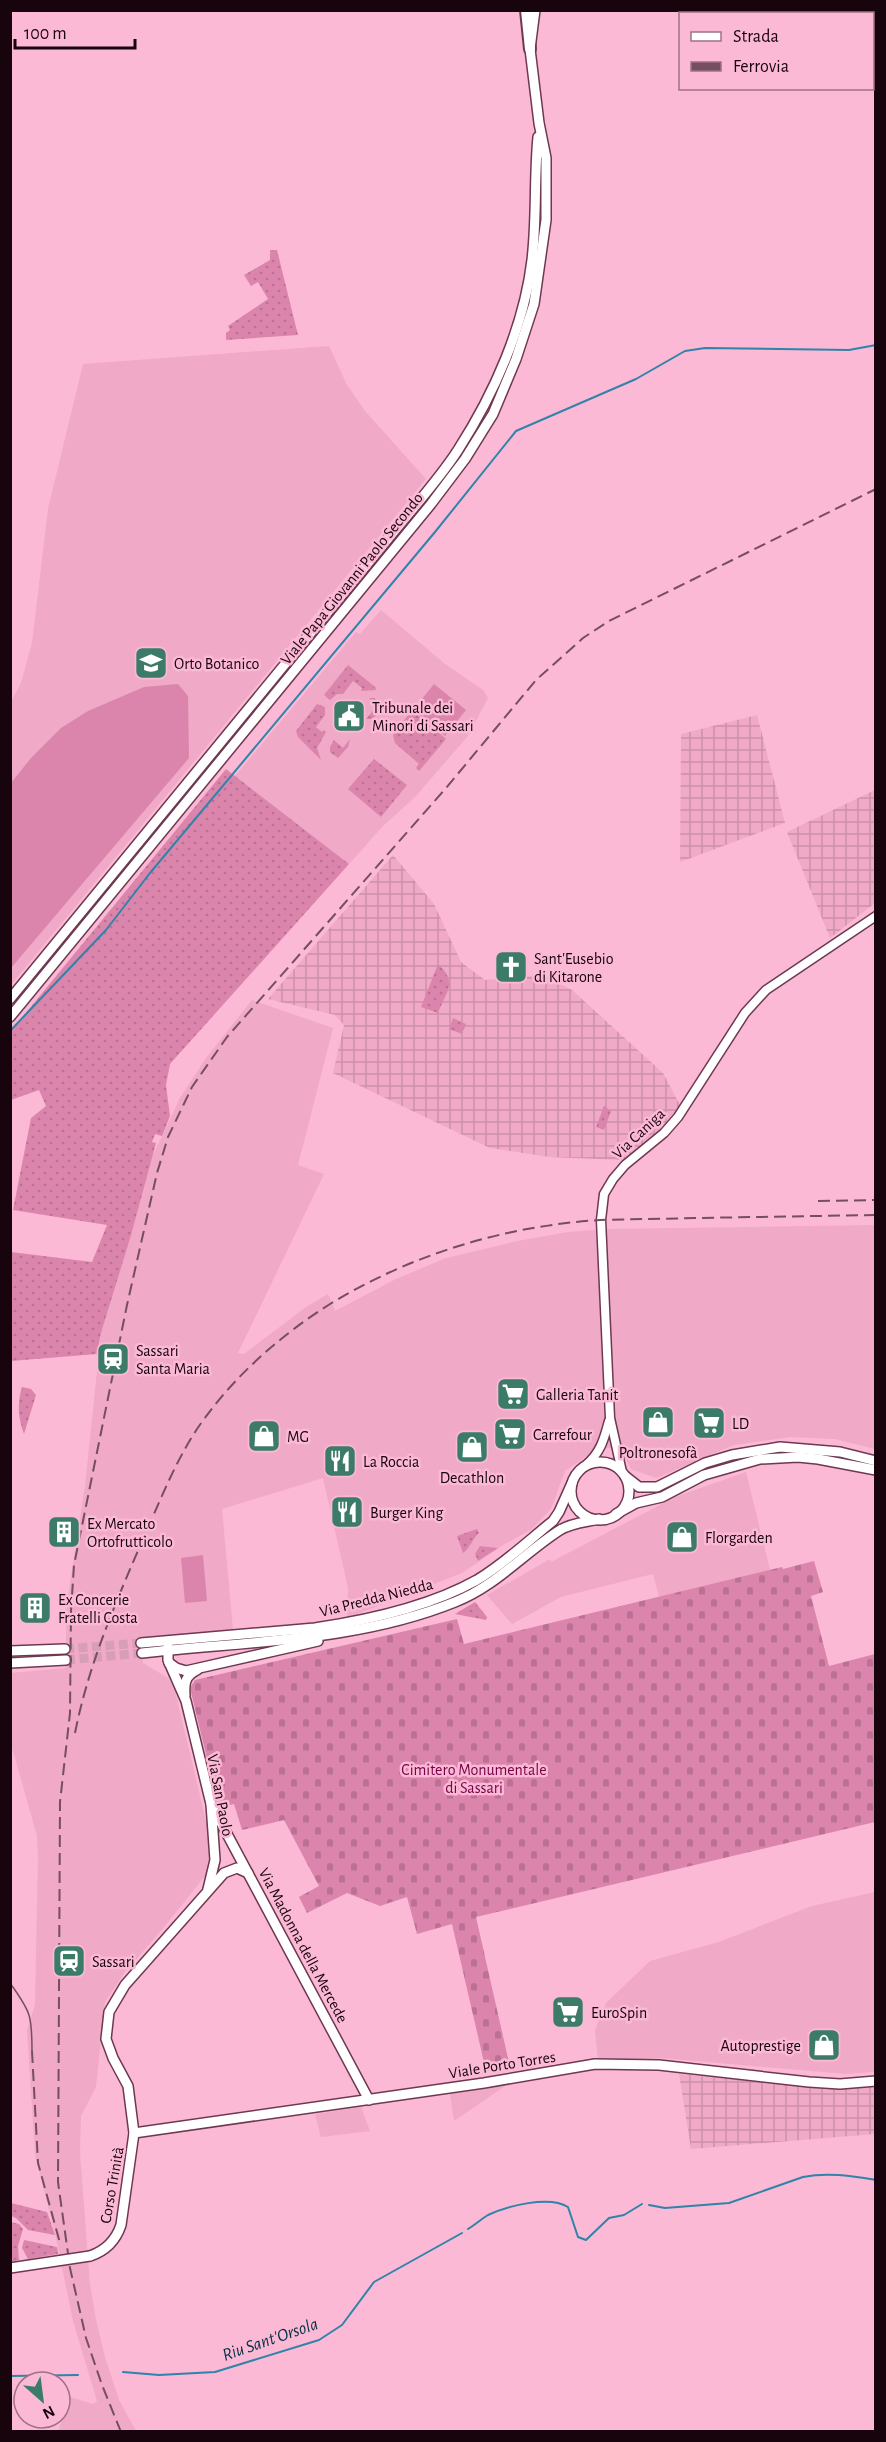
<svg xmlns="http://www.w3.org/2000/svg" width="886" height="2442" font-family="'Alegreya Sans',sans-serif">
  <defs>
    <pattern id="industrial-grid" width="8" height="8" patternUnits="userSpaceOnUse" patternTransform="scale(1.5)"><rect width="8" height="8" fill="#f0a9c7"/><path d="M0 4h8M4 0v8" fill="none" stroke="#cd90aa"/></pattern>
    <pattern id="grass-dots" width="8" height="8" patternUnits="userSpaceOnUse" patternTransform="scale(1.5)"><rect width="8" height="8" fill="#db85ac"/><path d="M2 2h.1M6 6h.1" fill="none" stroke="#bb7193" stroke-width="1.8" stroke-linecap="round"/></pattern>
    <pattern id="cemetery-stones" width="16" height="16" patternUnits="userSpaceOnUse" patternTransform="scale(1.5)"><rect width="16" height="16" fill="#db85ac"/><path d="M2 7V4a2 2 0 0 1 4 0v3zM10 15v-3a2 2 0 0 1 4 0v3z" fill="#bb7193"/></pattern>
  </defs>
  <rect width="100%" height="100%" fill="#fbb9d5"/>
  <g fill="#f0a9c7">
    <path d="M329 346 347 385 365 411 426 479 11 985 10 704 21 683 32 643 48 509 83 364Z"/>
    <path d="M381 610 445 664 483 690 488 698 468 736 415 797 383 826 349 864 235 776 356 632 360 634Z"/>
    <path d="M252 1000 333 1028 298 1165 324 1174 238 1353 244 1354 306 1307 328 1294 335 1311 396 1279 446 1258 518 1241 568 1232 609 1229 875 1225V1449L835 1439 791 1437 734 1445 656 1478 631 1469 625 1458 624 1445 594 1451 565 1471 551 1509 532 1529 503 1545 462 1573 347 1618 348 1588 323 1478 222 1509 233 1630 141 1638 143 1663 168 1678 175 1691 209 1833V1859L205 1876 161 1931 125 1972 105 2002 96 2087 81 2116 80 2153 90 2284 96 2320 105 2357 119 2400 136 2431H58L70 2397 93 2404 97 2401 73 2321 55 2233 35 2155 27 2030 35 2005 38 1856 37 1836 11 1744 10 1673 66 1668V1609L85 1486 101 1333 152 1157 180 1098 206 1058Z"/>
    <path d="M746 1472 770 1570 659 1597 653 1574 561 1597 512 1624 487 1595 550 1559 551 1562 675 1497Z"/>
    <path d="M875 1892V2072L845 2074 661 2058 598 2061 595 2030 606 2003 650 1961 719 1942 812 1906Z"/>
    <path d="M505 2086 454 2121 450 2094Z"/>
    <path d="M361 2107 370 2131 321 2137 315 2114Z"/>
  </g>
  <g fill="url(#industrial-grid)">
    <path d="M846 11H875V86H872V14L845 13Z"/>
    <path d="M757 715 785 823 680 862 681 734Z"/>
    <path d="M875 790V903L830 938 787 832Z"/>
    <path d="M393 855 434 904 461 962 485 980 542 975 572 990 663 1073 681 1107 668 1126 623 1160 550 1157 490 1148 333 1073 344 1025 335 1015 268 999Z"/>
    <path d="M679 2074 792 2085H875V2134L691 2149Z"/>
  </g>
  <g fill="url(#grass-dots)">
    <path d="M270 250H277L298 335 226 340V333L230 330 228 326 268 299 258 282 251 286 244 275 270 260Z"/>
    <path d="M348 665 375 687 376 690 361 691 362 688 353 681 343 694H337L330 700 324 695Z"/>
    <path d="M369 698H374L384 706 373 719H366L377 706Z"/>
    <path d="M317 704 325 707V715L316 727 322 732 324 730 326 732 317 748 321 760 298 737 296 731Z"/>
    <path d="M412 710 446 739 419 771 416 768 419 764 395 743 393 735Z"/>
    <path d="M350 739 348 747 338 758 330 752V747L334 740 343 748Z"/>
    <path d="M374 759 407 785 381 817 348 789Z"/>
    <path d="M226 769 349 864 170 1064 166 1085 170 1116 162 1136 155 1134 152 1142 156 1143 131 1235 101 1333 97 1354 11 1361V1252L92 1262 107 1225 13 1210 31 1118 46 1106 39 1090 11 1100V1031Z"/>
    <path d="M438 964C458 983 447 990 438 1013L421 1007Z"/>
    <path d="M453 1018 466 1024 462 1034 449 1029Z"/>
    <path d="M604 1106 611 1111 604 1130 596 1127Z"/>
    <path d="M22 1387 31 1389 36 1395 24 1434C18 1418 17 1403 22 1387Z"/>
    <path d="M477 1529 479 1533C472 1539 471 1547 463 1553L457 1536Z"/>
    <path d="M480 1546 498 1548 478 1561 475 1554Z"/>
    <path d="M475 1602 487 1617 486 1620 455 1614Z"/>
    <path d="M11 2203 47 2212 55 2235 28 2230 16 2218 11 2216Z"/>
    <path d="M11 2222 19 2224 23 2229 18 2246 19 2260 11 2262Z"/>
    <path d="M24 2240 57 2247 58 2254 28 2259 22 2248Z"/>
  </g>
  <path fill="url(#cemetery-stones)" d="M814 1561 823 1592 811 1596 829 1666 875 1654V1822L476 1917 510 2067 486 2071 452 1924 417 1934 407 1897 380 1906 347 1893 307 1913 299 1897 319 1886 284 1820 242 1830 234 1804 219 1808 190 1688 195 1680 457 1619 464 1644 782 1567 783 1569Z"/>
  <g fill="#db85ac">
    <path d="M178 684 188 696 189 758 11 968V783L31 758 61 728 88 711 144 687Z"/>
    <path d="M434 684 466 710 445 736 413 710Z"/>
    <path d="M203 1555 207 1601 185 1603 181 1558Z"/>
  </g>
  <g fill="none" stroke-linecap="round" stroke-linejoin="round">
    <g stroke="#3083a9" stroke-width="2">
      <path d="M10 1031 106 930 150 873 435 532 516 431 636 379 685 351 705 348 849 350 876 345"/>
      <path d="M649 2205 665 2208 729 2203 803 2177C828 2172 851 2176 876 2180"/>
      <path d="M468 2229C475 2225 481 2219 488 2215 507 2206 549 2195 568 2207L578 2237 586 2240 609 2218 624 2215 642 2204"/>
      <path d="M123 2372 159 2375 215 2372 319 2340 342 2325 374 2282 462 2233"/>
      <path d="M10 2376 78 2375"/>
    </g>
    <g stroke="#d99eb7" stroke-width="9" stroke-dasharray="9 4.5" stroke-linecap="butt">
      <path d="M65 1649 141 1643"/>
      <path d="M66 1660 142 1653"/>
    </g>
    <defs>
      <g id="tertiary">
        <path d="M586 1465C601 1452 604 1439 609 1421"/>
        <path d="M622 1472 610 1418 601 1220 604 1194 613 1179 625 1165 664 1133 678 1117 745 1013 766 990 876 916"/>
      </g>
      <g id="secondary">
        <path d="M10 999 396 529C417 503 440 478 458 450 494 394 524 327 532 260 537 218 534 178 538 137"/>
        <path d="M10 1017 431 504 465 459 493 414 516 359 534 304 546 220V158L539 123 530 49 535 10"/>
        <circle cx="600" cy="1491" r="29"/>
        <path d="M625 1476 639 1487H657L705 1463 732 1455 780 1447 840 1452 876 1461"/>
        <path d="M616 1514 636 1503 662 1497 704 1475 760 1459 798 1457 818 1459 876 1470"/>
        <path d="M141 1643 315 1628C369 1620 429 1607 477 1580 504 1564 528 1541 553 1521L559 1512 572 1483"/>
        <path d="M168 1647V1660L186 1701 211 1804 215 1860 208 1889"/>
        <path d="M10 1651 65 1649"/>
        <path d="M142 1653C247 1641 356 1642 455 1602 496 1586 524 1553 560 1530 571 1523 586 1522 599 1519"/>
        <path d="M10 1663 66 1660"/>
        <path d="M169 1663 176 1668 186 1671 318 1641"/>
        <path d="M185 1696C184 1683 185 1676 197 1670"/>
        <path d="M211 1804 369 2100"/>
        <path d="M134 2133 484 2083 595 2064 659 2065 809 2082 840 2084 876 2081"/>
        <path d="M90 2256C105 2251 116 2240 121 2225L134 2133 128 2086 113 2058 106 2039 109 2012 125 1985 224 1873 237 1868 248 1873"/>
      </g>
      <path id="trunk" d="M526 10 530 49"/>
    </defs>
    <use href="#tertiary" stroke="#6e3851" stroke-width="11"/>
    <use href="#secondary" stroke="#6e3851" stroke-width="12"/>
    <use href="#trunk" stroke="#6e3851" stroke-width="14"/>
    <use href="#tertiary" stroke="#fff" stroke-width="8"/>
    <use href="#secondary" stroke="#fff" stroke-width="9"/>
    <use href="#trunk" stroke="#fff" stroke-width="10"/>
    <path stroke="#754e5f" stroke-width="1.5" d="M10 1983C31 2012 32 2016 32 2051"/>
    <g stroke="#754e5f" stroke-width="2" stroke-dasharray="12 6" stroke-linecap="butt">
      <path d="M818 1201 876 1200"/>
      <path d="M75 1733C89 1662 118 1597 147 1530 162 1496 176 1461 197 1429 232 1378 278 1337 330 1304 412 1254 505 1226 600 1220 633 1219 665 1219 697 1218 757 1217 816 1216 876 1215"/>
      <path d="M32 2051 38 2163 60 2243"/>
      <path d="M121 2432 102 2385 86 2338 70 2268 58 2182 60 1802 70 1713 71 1611 74 1565 127 1305 157 1173 168 1137 192 1087 227 1037 446 788 536 680 583 638 609 621 876 489"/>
    </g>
    <defs>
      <path id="secondary-bridge" d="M10 2268 90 2256"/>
    </defs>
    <use href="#secondary-bridge" stroke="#6e3851" stroke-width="12" stroke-linecap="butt"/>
    <use href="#secondary-bridge" stroke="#fff" stroke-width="9"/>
  </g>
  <defs>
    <symbol id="university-square" viewBox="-11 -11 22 22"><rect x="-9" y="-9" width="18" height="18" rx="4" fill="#3c7b68" stroke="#fbb9d5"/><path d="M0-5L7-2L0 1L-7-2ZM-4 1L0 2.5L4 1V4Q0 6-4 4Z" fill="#fff"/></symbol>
    <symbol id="civic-square" viewBox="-11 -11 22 22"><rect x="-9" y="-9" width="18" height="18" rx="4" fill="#3c7b68" stroke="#fbb9d5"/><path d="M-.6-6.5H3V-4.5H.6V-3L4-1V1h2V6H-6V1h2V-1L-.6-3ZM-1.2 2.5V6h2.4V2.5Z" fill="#fff"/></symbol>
    <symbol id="church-square" viewBox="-11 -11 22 22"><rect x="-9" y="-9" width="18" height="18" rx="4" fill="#3c7b68" stroke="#fbb9d5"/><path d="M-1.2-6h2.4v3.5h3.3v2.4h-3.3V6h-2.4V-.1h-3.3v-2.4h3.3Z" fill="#fff"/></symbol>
    <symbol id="station-square" viewBox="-11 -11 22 22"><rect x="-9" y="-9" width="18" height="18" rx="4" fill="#3c7b68" stroke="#fbb9d5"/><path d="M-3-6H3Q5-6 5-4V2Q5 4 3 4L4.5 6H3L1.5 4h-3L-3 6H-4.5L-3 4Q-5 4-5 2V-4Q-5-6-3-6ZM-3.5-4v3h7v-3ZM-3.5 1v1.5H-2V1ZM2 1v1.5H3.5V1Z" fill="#fff"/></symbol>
    <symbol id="supermarket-square" viewBox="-11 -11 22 22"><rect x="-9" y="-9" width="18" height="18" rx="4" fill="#3c7b68" stroke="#fbb9d5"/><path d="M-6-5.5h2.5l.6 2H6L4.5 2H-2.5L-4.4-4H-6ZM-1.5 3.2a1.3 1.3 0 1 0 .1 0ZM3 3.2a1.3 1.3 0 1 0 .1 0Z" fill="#fff"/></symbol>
    <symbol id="shop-square" viewBox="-11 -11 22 22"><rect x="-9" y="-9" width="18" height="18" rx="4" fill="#3c7b68" stroke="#fbb9d5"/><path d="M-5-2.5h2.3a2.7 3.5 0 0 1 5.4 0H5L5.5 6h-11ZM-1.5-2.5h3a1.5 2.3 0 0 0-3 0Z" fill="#fff"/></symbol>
    <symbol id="restaurant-square" viewBox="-11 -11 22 22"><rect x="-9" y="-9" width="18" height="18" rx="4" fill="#3c7b68" stroke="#fbb9d5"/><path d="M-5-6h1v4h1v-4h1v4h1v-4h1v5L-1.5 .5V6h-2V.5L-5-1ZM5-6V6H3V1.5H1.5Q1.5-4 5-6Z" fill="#fff"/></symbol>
    <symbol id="building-square" viewBox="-11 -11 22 22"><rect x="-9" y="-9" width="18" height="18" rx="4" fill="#3c7b68" stroke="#fbb9d5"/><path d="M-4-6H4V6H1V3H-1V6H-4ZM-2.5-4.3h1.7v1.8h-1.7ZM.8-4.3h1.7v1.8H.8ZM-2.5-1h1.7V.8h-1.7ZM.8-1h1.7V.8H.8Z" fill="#fff"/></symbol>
  </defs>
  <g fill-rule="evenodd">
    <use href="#university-square" x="132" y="644" width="38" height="38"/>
    <use href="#civic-square" x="330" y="697" width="38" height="38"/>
    <use href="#church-square" x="492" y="948" width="38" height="38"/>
    <use href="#station-square" x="94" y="1340" width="38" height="38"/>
    <use href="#supermarket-square" x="494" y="1375" width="38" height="38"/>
    <use href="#shop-square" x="639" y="1403" width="38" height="38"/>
    <use href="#supermarket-square" x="690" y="1404" width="38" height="38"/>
    <use href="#supermarket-square" x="491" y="1415" width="38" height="38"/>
    <use href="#shop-square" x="245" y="1417" width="38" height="38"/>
    <use href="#shop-square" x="453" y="1428" width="38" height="38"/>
    <use href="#restaurant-square" x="321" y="1442" width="38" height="38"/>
    <use href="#restaurant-square" x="328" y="1493" width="38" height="38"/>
    <use href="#building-square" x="45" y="1513" width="38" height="38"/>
    <use href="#shop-square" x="663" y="1518" width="38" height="38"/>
    <use href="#building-square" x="16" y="1589" width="38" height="38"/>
    <use href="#station-square" x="50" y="1942" width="38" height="38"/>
    <use href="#supermarket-square" x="549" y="1993" width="38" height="38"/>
    <use href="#shop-square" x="805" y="2026" width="38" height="38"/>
  </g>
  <g text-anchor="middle" stroke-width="5" stroke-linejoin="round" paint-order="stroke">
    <g font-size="16" fill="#18040d" stroke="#fbb9d5">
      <text transform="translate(351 578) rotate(-51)" y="6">Viale Papa Giovanni Paolo Secondo</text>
      <text transform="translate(638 1133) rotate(-43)" y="6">Via Caniga</text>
      <text transform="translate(376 1597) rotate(-14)" y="6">Via Predda Niedda</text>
      <text transform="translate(221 1795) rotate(79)" y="6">Via San Paolo</text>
      <text transform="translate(304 1945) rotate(62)" y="6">Via Madonna della Mercede</text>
      <text transform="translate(502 2064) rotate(-9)" y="6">Viale Porto Torres</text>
      <text transform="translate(111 2185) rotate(-80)" y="6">Corso Trinità</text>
    </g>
    <g font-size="16" fill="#18040d" stroke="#fbb9d5" text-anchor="start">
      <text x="174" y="669">Orto Botanico</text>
      <text x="372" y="713">Tribunale dei<tspan x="372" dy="18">Minori di Sassari</tspan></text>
      <text x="534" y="964">Sant'Eusebio<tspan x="534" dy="18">di Kitarone</tspan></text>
      <text x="136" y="1356">Sassari<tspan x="136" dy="18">Santa Maria</tspan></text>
      <text x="536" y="1400">Galleria Tanit</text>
      <text x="732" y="1429">LD</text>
      <text x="533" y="1440">Carrefour</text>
      <text x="287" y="1442">MG</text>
      <text x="658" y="1458" text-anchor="middle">Poltronesofà</text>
      <text x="363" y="1467">La Roccia</text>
      <text x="472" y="1483" text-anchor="middle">Decathlon</text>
      <text x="370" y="1518">Burger King</text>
      <text x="87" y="1529">Ex Mercato<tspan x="87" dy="18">Ortofrutticolo</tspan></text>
      <text x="705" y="1543">Florgarden</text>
      <text x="58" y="1605">Ex Concerie<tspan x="58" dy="18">Fratelli Costa</tspan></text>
      <text x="92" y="1967">Sassari</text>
      <text x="591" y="2018">EuroSpin</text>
      <text x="801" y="2051" text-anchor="end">Autoprestige</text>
    </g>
    <g font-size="16" fill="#760349" stroke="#fbb9d5">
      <text x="474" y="1775">Cimitero Monumentale<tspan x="474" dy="18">di Sassari</tspan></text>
    </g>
    <g font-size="18" font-style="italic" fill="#003145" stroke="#fbb9d5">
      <text transform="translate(270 2339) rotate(-19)" y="6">Riu Sant'Orsola</text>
    </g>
  </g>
  <rect width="886" height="2442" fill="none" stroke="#18040d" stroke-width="24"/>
  <rect x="679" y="12" width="195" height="78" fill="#fbb9d5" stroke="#a07185" stroke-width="1.5"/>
  <rect x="691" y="32" width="30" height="9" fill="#ffffff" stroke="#a07185" stroke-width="1.5"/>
  <text x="733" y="42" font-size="18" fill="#18040d">Strada</text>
  <rect x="691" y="62" width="30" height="9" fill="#754e5f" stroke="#a07185" stroke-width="1.5"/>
  <text x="733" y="72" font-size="18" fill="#18040d">Ferrovia</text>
  <g transform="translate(42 2400) rotate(152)"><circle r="28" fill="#fbb9d5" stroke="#a07185" stroke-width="1.5"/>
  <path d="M0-4.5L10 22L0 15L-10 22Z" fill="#3c7b68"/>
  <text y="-9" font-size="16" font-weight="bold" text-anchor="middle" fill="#18040d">N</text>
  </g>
  <path d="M15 39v9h120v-9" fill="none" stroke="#18040d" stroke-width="3"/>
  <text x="24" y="39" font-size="18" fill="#18040d" stroke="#fbb9d5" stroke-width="4.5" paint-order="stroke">100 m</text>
</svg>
